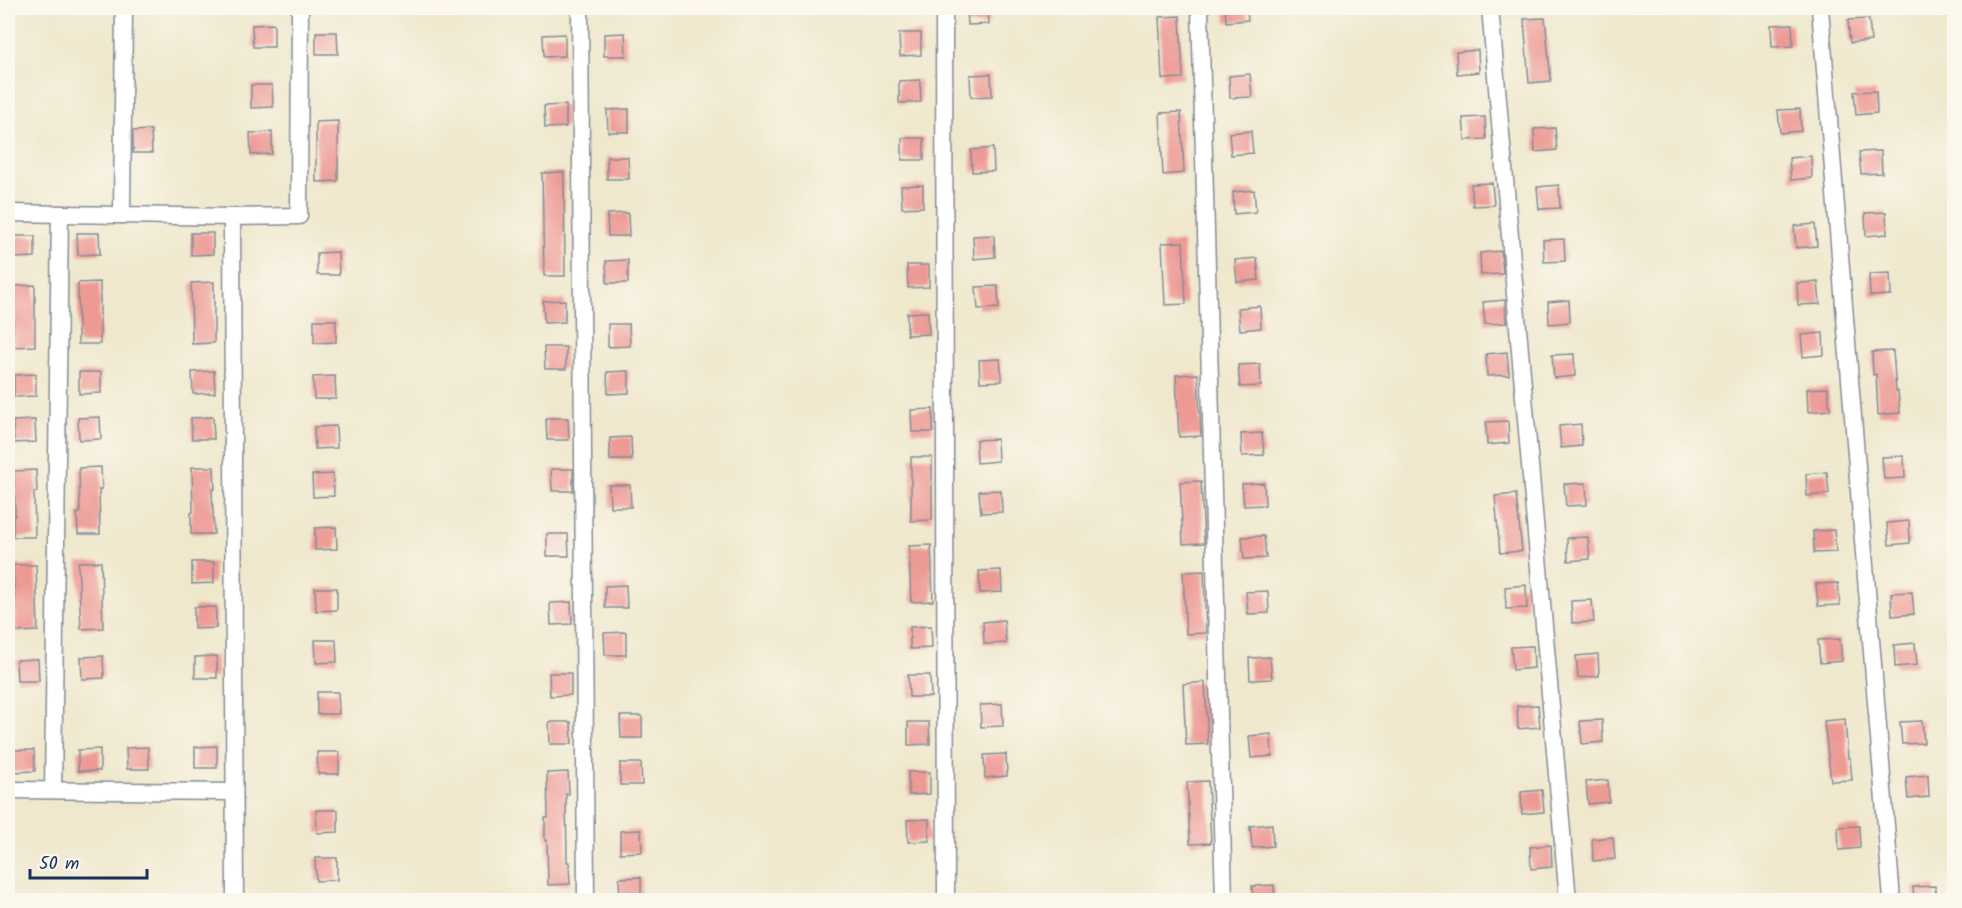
<svg xmlns="http://www.w3.org/2000/svg" width="1962" height="908" font-family="Kalam,sans-serif">
  <rect width="100%" height="100%" fill="#fbf7ec"/>
  <filter id="ink" filterUnits="userSpaceOnUse"><feTurbulence type="fractalNoise" baseFrequency=".0167" numOctaves="2"/><feDisplacementMap in="SourceGraphic" scale="12" xChannelSelector="R" yChannelSelector="G"/><feConvolveMatrix kernelMatrix="1 2 1 2 8 2 1 2 1" color-interpolation-filters="sRGB"/></filter>
  <filter id="wash" filterUnits="userSpaceOnUse"><feTurbulence type="fractalNoise" baseFrequency=".008" numOctaves="4" result="noise"/><feDisplacementMap in="SourceGraphic" scale="24" xChannelSelector="R" yChannelSelector="G"/><feGaussianBlur stdDeviation="1.35" result="paint"/><feColorMatrix in="noise" values="0 0 0 0 0 0 0 0 0 0 0 0 0 0 0 0 0 1.4 0 .05"/><feComposite in="paint" operator="in"/></filter>
  <g filter="url(#wash)">
    <rect width="100%" height="100%" fill="#efe8cd"/>
    <g id="blocks">
      <g fill="#ed9994">
        <path d="M967 8H988L989 24 968 25Z"/>
        <path d="M1225 8H1247L1248 20 1226 22Z"/>
        <path d="M1180 16 1183 78 1162 79 1159 17Z"/>
        <path d="M1545 18 1551 81 1529 83 1524 19Z"/>
        <path d="M1869 19 1871 41 1850 43 1848 20Z"/>
        <path d="M274 24V47H253L252 25Z"/>
        <path d="M1792 24 1793 46 1772 47 1771 25Z"/>
        <path d="M316 32H337L338 54H316Z"/>
        <path d="M625 33 626 56H604V34Z"/>
        <path d="M899 33H921V55L900 56Z"/>
        <path d="M565 34V56L544 57 543 35Z"/>
        <path d="M1478 50 1479 72 1457 74 1456 52Z"/>
        <path d="M991 74 992 96 971 97 970 75Z"/>
        <path d="M1250 74 1252 97 1230 98 1229 76Z"/>
        <path d="M920 80 921 102 899 103V81Z"/>
        <path d="M251 85H272L273 107 251 108Z"/>
        <path d="M1876 91 1877 113 1856 115 1854 92Z"/>
        <path d="M566 105V127L545 128 544 106Z"/>
        <path d="M629 109V132H608L607 110Z"/>
        <path d="M1800 109 1801 131 1780 133 1778 110Z"/>
        <path d="M1181 112 1184 173 1163 175 1160 113Z"/>
        <path d="M1485 117 1486 139 1465 140 1463 118Z"/>
        <path d="M338 121V181L316 182V122Z"/>
        <path d="M1555 128 1557 150 1535 152 1534 129Z"/>
        <path d="M151 130 152 153H133V131Z"/>
        <path d="M1251 131 1253 153 1231 155 1229 133Z"/>
        <path d="M272 132V154L251 155 250 133Z"/>
        <rect x="902" y="138" width="22" height="22"/>
        <path d="M993 148 994 171 972 172 971 150Z"/>
        <path d="M1881 151 1882 173 1861 174 1859 152Z"/>
        <path d="M1811 156 1812 178 1791 180 1789 158Z"/>
        <path d="M607 157H628L629 179H607Z"/>
        <path d="M564 172 565 276H544L542 173Z"/>
        <path d="M1492 183 1494 205 1473 206 1471 184Z"/>
        <path d="M923 185V207L902 208 901 186Z"/>
        <path d="M1559 185 1560 208 1539 209 1537 187Z"/>
        <path d="M1254 190 1256 212 1234 214 1233 192Z"/>
        <path d="M1886 212 1887 234 1866 236 1865 213Z"/>
        <path d="M628 213 629 236H608L607 214Z"/>
        <path d="M1815 224 1817 246 1796 248 1794 226Z"/>
        <path d="M77 233H99L100 254 78 255Z"/>
        <path d="M191 233H213V254L191 255Z"/>
        <path d="M994 235 995 257 974 259 973 236Z"/>
        <path d="M12 236H35V257L13 258Z"/>
        <path d="M1564 239 1565 261 1544 262 1543 240Z"/>
        <path d="M1183 242 1186 304 1165 305 1162 243Z"/>
        <path d="M1501 251 1503 274 1481 275 1480 253Z"/>
        <path d="M338 252 339 275H317V253Z"/>
        <path d="M1257 258 1259 280 1237 282 1235 260Z"/>
        <path d="M628 260V283H607L606 261Z"/>
        <path d="M907 265H929V287L908 288Z"/>
        <path d="M1890 273 1891 295 1870 296 1869 274Z"/>
        <path d="M100 282V344H78V283Z"/>
        <path d="M214 282V343L192 344 191 283Z"/>
        <path d="M1818 282 1820 304 1798 305 1797 283Z"/>
        <path d="M35 285V346L13 347V286Z"/>
        <path d="M998 286 999 308 978 309 976 287Z"/>
        <path d="M565 300V322L544 323 543 301Z"/>
        <path d="M1505 300 1506 323 1485 324 1483 302Z"/>
        <path d="M1569 300 1570 322 1549 324 1548 302Z"/>
        <path d="M1260 306 1261 328 1240 330 1238 308Z"/>
        <path d="M928 312 929 334 907 335V313Z"/>
        <path d="M314 320H336V342L314 343Z"/>
        <path d="M608 324H629L630 346 608 347Z"/>
        <path d="M1823 333 1824 355 1803 357 1801 335Z"/>
        <path d="M544 347H566V369H545Z"/>
        <path d="M1893 351 1896 391H1898L1900 413 1878 415 1876 374 1873 375 1872 352Z"/>
        <path d="M1507 352 1509 375 1487 376 1486 354Z"/>
        <path d="M1574 354 1575 376 1554 378 1552 355Z"/>
        <path d="M1000 359 1002 381 980 382 979 360Z"/>
        <path d="M1260 364 1261 386 1240 387 1238 365Z"/>
        <path d="M214 371 215 393 193 394 192 372Z"/>
        <path d="M629 371V393L608 394 607 372Z"/>
        <path d="M79 372H101V393L79 394Z"/>
        <path d="M36 374V396L14 397V375Z"/>
        <path d="M1198 374 1201 436 1179 437 1176 375Z"/>
        <path d="M335 376 336 399H314L313 377Z"/>
        <path d="M1828 388 1830 410 1808 412 1807 389Z"/>
        <path d="M933 409V432H912L911 410Z"/>
        <path d="M100 417 101 439 79 440 78 418Z"/>
        <path d="M213 417 214 439H192L191 418Z"/>
        <path d="M546 418H568L569 440H547Z"/>
        <path d="M35 420 36 442 14 443 13 421Z"/>
        <path d="M1508 421 1509 443 1487 445 1486 422Z"/>
        <path d="M1581 424 1582 446 1561 448 1559 426Z"/>
        <path d="M336 426 337 448 315 449 314 427Z"/>
        <path d="M1262 433 1264 455 1242 456 1241 434Z"/>
        <path d="M631 437 632 460H610V438Z"/>
        <path d="M997 439 998 461 977 463 976 440Z"/>
        <path d="M1904 456 1905 478 1884 479 1882 457Z"/>
        <path d="M911 457H932V520L911 521Z"/>
        <path d="M101 467 102 489H99L100 534H78L77 513H80L79 468Z"/>
        <path d="M192 467H214L215 489H212L214 534H191V513L193 512Z"/>
        <path d="M551 469H573V491H552Z"/>
        <path d="M36 470 37 492H34L35 537H13V516H15L14 471Z"/>
        <path d="M1827 472 1829 494 1807 496 1806 474Z"/>
        <path d="M333 474 334 496 313 497 312 475Z"/>
        <path d="M1201 481 1204 543 1183 544 1180 482Z"/>
        <path d="M1264 483 1265 505 1244 506 1242 484Z"/>
        <path d="M1586 483 1587 505 1566 506 1564 484Z"/>
        <path d="M609 485H630L631 507H610Z"/>
        <path d="M1001 490 1002 512 981 513 979 491Z"/>
        <path d="M1516 494 1522 551 1500 553 1495 496Z"/>
        <path d="M1909 521 1910 543 1889 545 1887 523Z"/>
        <path d="M336 527 337 549 315 550V528Z"/>
        <path d="M1834 530 1836 552 1814 553 1813 531Z"/>
        <path d="M547 534H568L569 556H547Z"/>
        <path d="M1264 536 1266 558 1244 559 1242 537Z"/>
        <path d="M1588 537 1590 559 1568 561 1567 538Z"/>
        <path d="M931 545 933 601 911 602 909 546Z"/>
        <path d="M78 562H101L103 628 81 629Z"/>
        <path d="M192 562H214V583L192 584Z"/>
        <path d="M13 565H36L38 631 16 632Z"/>
        <path d="M1001 570 1002 592 980 593 979 571Z"/>
        <path d="M1204 571 1206 633 1186 634 1183 572Z"/>
        <path d="M1838 583 1840 605 1818 606 1816 584Z"/>
        <path d="M626 585 627 608H605V586Z"/>
        <path d="M1526 585 1527 608 1506 609 1505 587Z"/>
        <path d="M315 588H337V610L316 611Z"/>
        <path d="M1268 591 1269 613 1248 614 1246 592Z"/>
        <path d="M1912 592 1914 614 1892 616 1891 593Z"/>
        <path d="M1592 600 1594 622 1572 623 1571 601Z"/>
        <path d="M571 602 572 624 551 625 550 603Z"/>
        <path d="M194 607H216V628L194 629Z"/>
        <path d="M1004 620 1006 643 984 644 983 622Z"/>
        <path d="M931 626 932 648 910 649V627Z"/>
        <path d="M626 632V655H605L604 633Z"/>
        <path d="M1840 639 1842 661 1820 663 1818 640Z"/>
        <path d="M315 640H336L337 662 316 663Z"/>
        <path d="M1915 643 1917 665 1895 667 1894 645Z"/>
        <path d="M1533 646 1534 668 1513 670 1511 647Z"/>
        <path d="M1598 654 1599 676 1578 678 1576 656Z"/>
        <path d="M103 656 104 678 82 679 81 657Z"/>
        <path d="M217 656V678H195V657Z"/>
        <path d="M1270 657 1272 679 1250 680 1249 658Z"/>
        <path d="M38 659 39 681H17L16 660Z"/>
        <path d="M549 673H571V695L550 696Z"/>
        <path d="M908 675H930L931 697H909Z"/>
        <path d="M1205 682 1208 744 1186 745 1183 684Z"/>
        <path d="M317 692H338L339 714H317Z"/>
        <path d="M1002 704 1003 726 981 727 980 705Z"/>
        <path d="M1538 705 1540 727 1518 729 1517 706Z"/>
        <path d="M620 716H642V738H621Z"/>
        <path d="M1845 719 1848 758H1850L1852 780 1831 781 1824 721Z"/>
        <path d="M1602 720 1603 742 1582 744 1580 721Z"/>
        <path d="M1922 721 1924 743 1902 744 1900 722Z"/>
        <path d="M549 722H571L572 744H550Z"/>
        <path d="M908 722H929L930 744 908 745Z"/>
        <path d="M1271 734 1272 756 1251 758 1249 736Z"/>
        <path d="M217 746V768H195V747Z"/>
        <path d="M148 747 149 769H127L126 748Z"/>
        <path d="M100 749V771H78V750Z"/>
        <path d="M12 750H34L35 771 12 772Z"/>
        <path d="M317 752H339V774H318Z"/>
        <path d="M1006 754 1007 776 985 778 984 755Z"/>
        <path d="M620 763H641L642 785H620Z"/>
        <path d="M568 772 569 794H566L567 862H569L570 884 548 885 547 840H545V818H548L547 773Z"/>
        <path d="M908 772H930V794L909 795Z"/>
        <path d="M1928 775 1929 797 1908 799 1906 777Z"/>
        <path d="M1608 780 1609 802 1588 804 1586 782Z"/>
        <path d="M1208 781 1211 843 1190 844 1187 782Z"/>
        <path d="M1542 790 1544 812 1522 814 1521 792Z"/>
        <path d="M316 810H338V832L317 833Z"/>
        <path d="M929 819V841L908 842 907 820Z"/>
        <path d="M1272 824 1273 846 1252 848 1250 826Z"/>
        <path d="M1859 826 1860 848 1839 850 1838 827Z"/>
        <path d="M641 830 642 852 620 853V831Z"/>
        <path d="M1613 837 1615 859 1593 861 1592 839Z"/>
        <path d="M1551 845 1552 867 1531 869 1530 847Z"/>
        <path d="M315 858H337V880L316 881Z"/>
        <path d="M641 877V900H620L619 878Z"/>
        <path d="M1274 885 1275 900H1253L1252 886Z"/>
        <path d="M1935 886 1936 900H1914L1913 887Z"/>
      </g>
    </g>
  </g>
  <g filter="url(#ink)">
    <use href="#blocks" fill-opacity="0" stroke="#858c96" stroke-width="1.5"/>
    <g fill="none" stroke-linecap="round" stroke-linejoin="round">
      <defs>
        <g id="street">
          <path d="M580 8 586 900"/>
          <path d="M944 8 946 900"/>
          <path d="M1200 8 1224 900"/>
          <path d="M1490 8 1568 900"/>
          <path d="M1820 8 1892 900"/>
          <path d="M8 213 232 217"/>
          <path d="M122 215 124 8"/>
          <path d="M8 790 233 792"/>
          <path d="M53 790 60 214"/>
          <path d="M235 900 232 217 299 216 300 8"/>
        </g>
      </defs>
      <use href="#street" stroke="#858c96" stroke-width="19"/>
      <use href="#street" stroke="#fff" stroke-width="16"/>
    </g>
  </g>
  <rect width="1962" height="908" fill="none" stroke="#fbf7ec" stroke-width="30"/>
  <path d="M30 869v9h117v-9" fill="none" stroke="#1b2f5e" stroke-width="3"/>
  <text x="39" y="869" font-size="18" fill="#1b2f5e" stroke="#fbf7ec" stroke-width="4.5" paint-order="stroke">50 m</text>
</svg>
